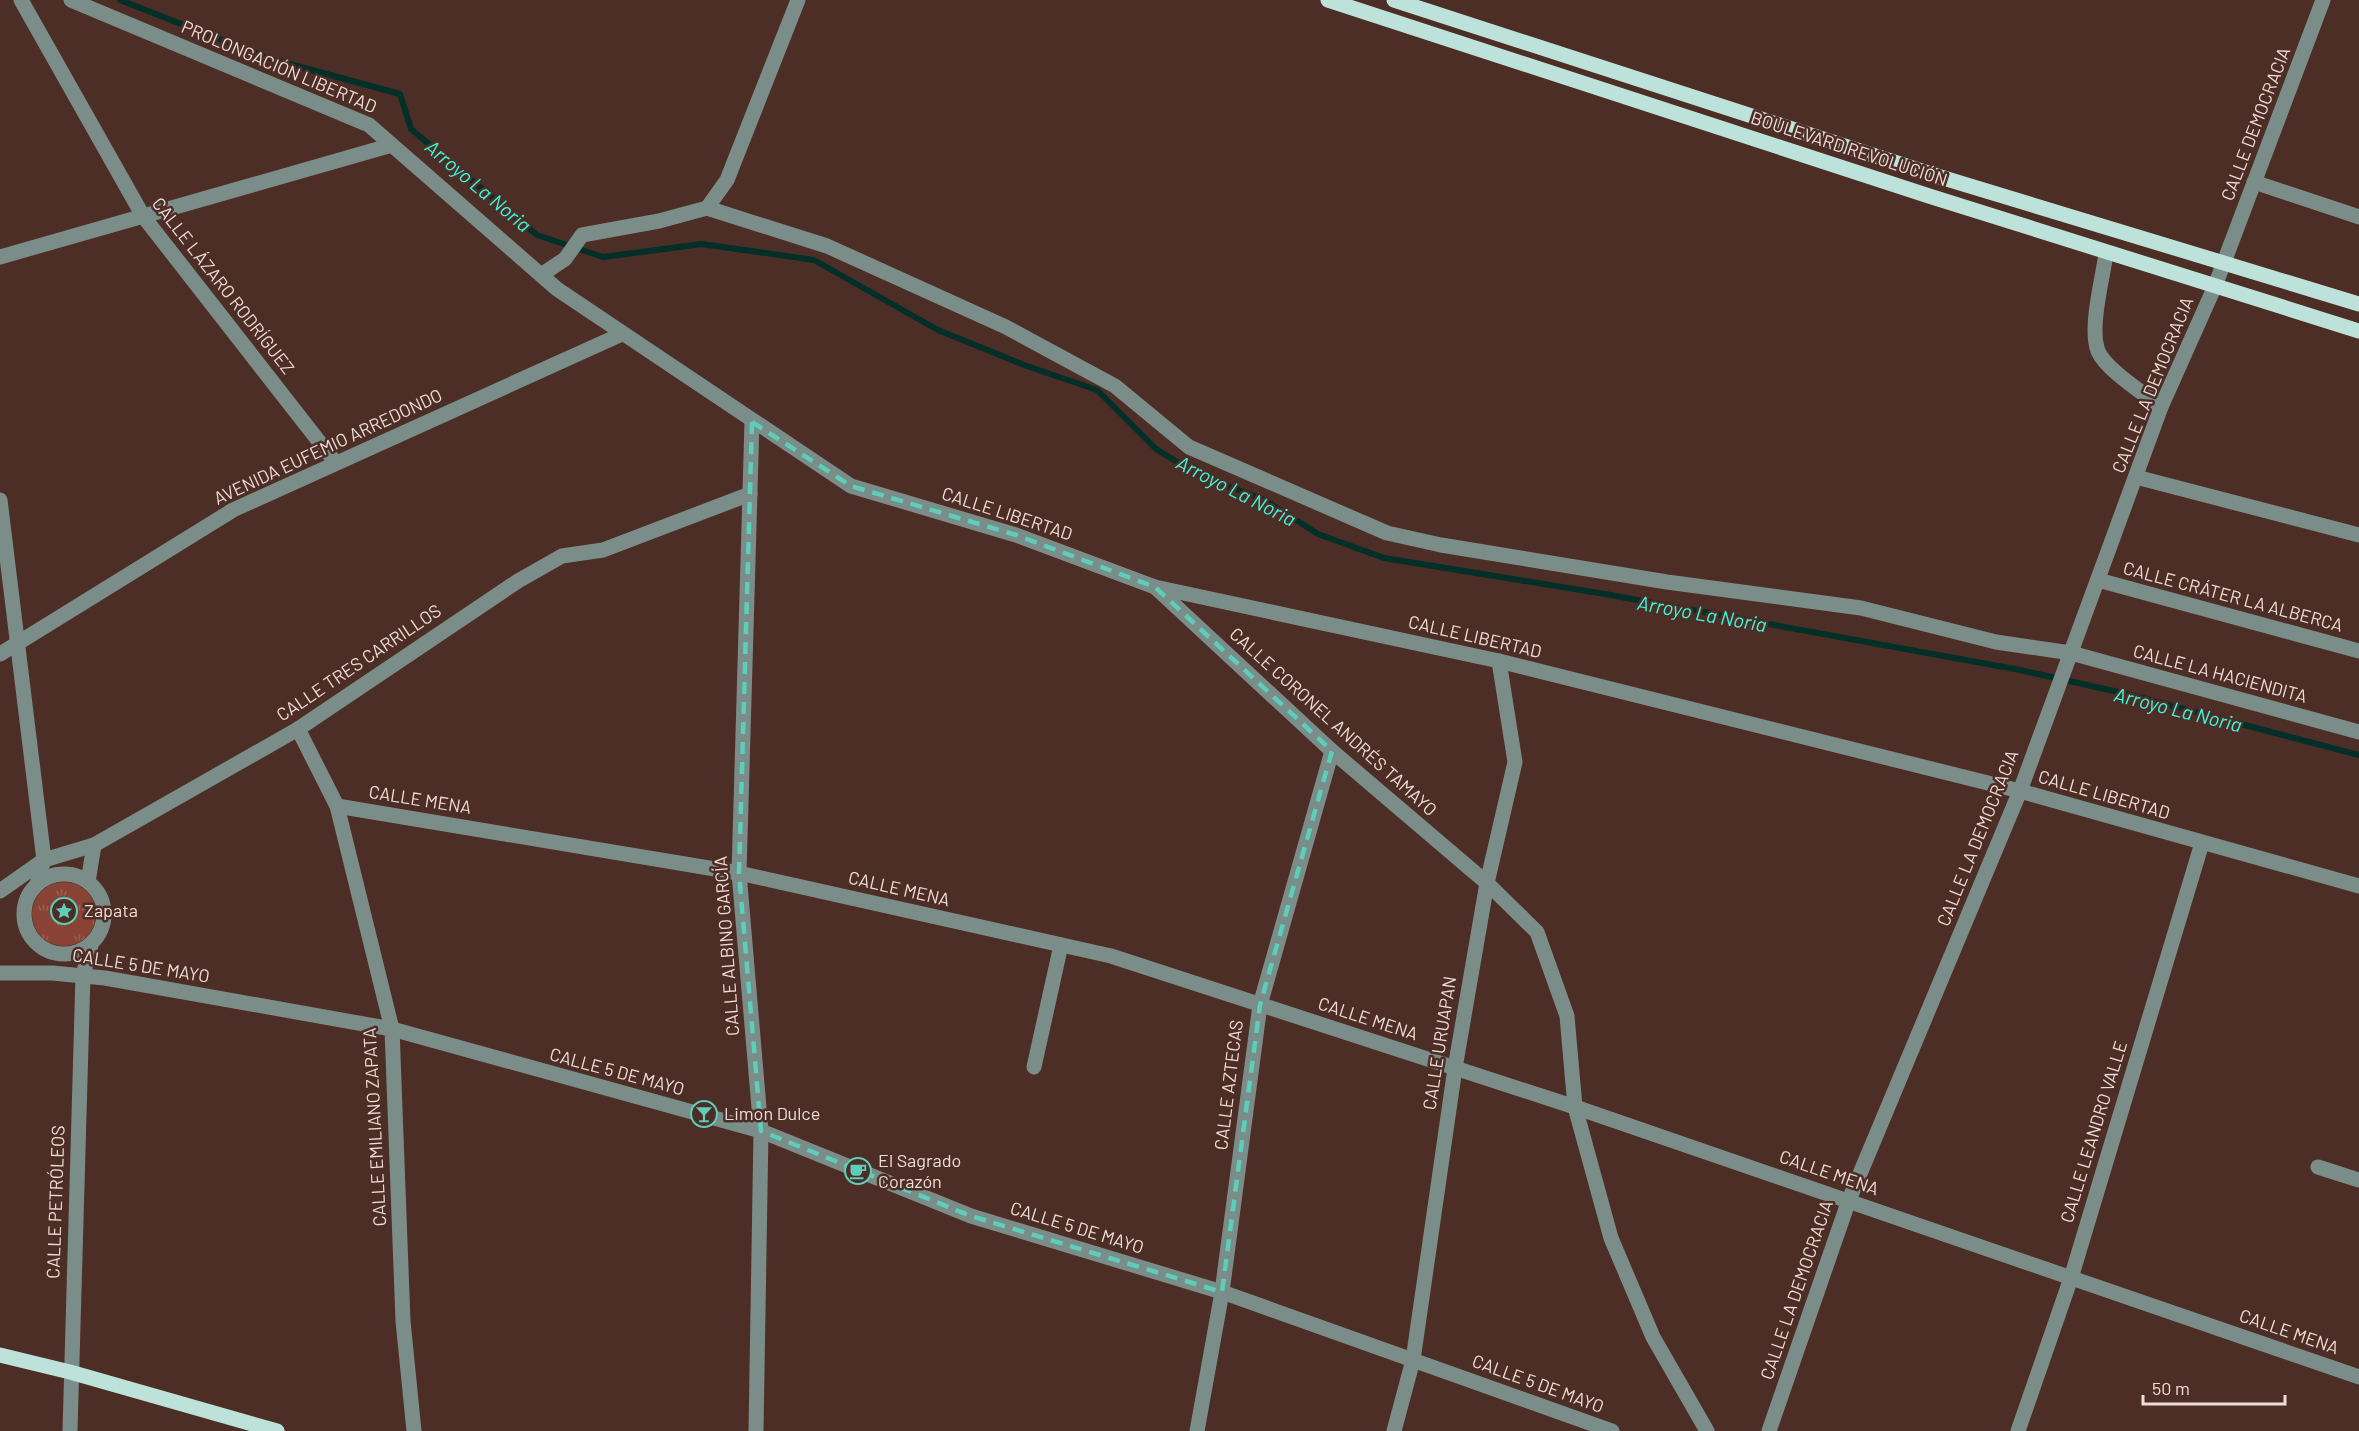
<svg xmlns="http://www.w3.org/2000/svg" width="2359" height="1431" font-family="Barlow,sans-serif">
  <defs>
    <pattern id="park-tufts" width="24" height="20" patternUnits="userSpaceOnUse" patternTransform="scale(1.5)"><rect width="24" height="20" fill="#894335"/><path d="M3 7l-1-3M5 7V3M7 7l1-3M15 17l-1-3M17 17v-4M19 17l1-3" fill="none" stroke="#9a5e52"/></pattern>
  </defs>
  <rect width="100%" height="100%" fill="#4d2e27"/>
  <circle fill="url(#park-tufts)" cx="64" cy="914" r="32"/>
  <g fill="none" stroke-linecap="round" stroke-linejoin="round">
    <path stroke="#022f28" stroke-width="6" d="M120 0 268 58 400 94 411 129 537 235 603 257 702 244 814 260 938 330 1024 365 1097 390 1156 449 1202 477 1263 499 1318 534 1384 558 1605 594 2020 670 2127 694 2359 755"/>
    <g stroke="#7b8d88" stroke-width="15">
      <path d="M21 0 143 216 335 462"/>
      <path d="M71 0 369 125 557 289 851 486 1016 535 1155 587 1499 661 2020 791 2359 886"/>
      <path d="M2254 182 2359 217"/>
      <path d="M707 208 827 246 1006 327 1115 386 1189 447 1387 533 1441 545 1667 582 1861 608 1996 642 2071 653 2359 732"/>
      <path d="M2106 253C2103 278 2089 327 2098 351 2106 370 2145 394 2161 407"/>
      <path d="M0 257 392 145"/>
      <path d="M541 275 565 259 582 235 659 221 707 208 727 180 798 0"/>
      <path d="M752 422 739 873 761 1131 756 1431"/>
      <path d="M2136 477 2359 535"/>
      <path d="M0 500 44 860 37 884"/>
      <path d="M2098 580 2359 651"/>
      <path d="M1155 587 1332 751 1487 883 1537 932 1567 1016 1575 1107 1611 1238 1653 1337 1707 1431"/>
      <path d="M0 654 233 510 622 334"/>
      <path d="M298 729 337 806 392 1029 403 1321 414 1431"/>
      <path d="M337 806 739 873 1111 956 1575 1107 2359 1377"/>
      <circle cx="64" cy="914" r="40"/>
      <path d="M88 882 94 845"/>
      <path d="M0 891 44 860 94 845 298 729 518 581 562 556 603 550 750 494"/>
      <path d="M0 973H52L105 978 392 1029 761 1131 971 1216 1222 1292 1612 1431"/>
      <path d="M1034 1067 1061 945"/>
      <path d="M2318 1167 2359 1180"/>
      <path d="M70 1431 83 975 91 945"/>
      <path d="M1197 1431 1222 1292 1260 1005 1332 751"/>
      <path d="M1394 1431 1413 1360 1455 1068 1487 883 1515 762 1499 661"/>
      <path d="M1769 1431 1849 1200 2020 791 2161 407 2215 286 2323 0"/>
      <path d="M2018 1431 2071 1278 2202 843"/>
    </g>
    <g stroke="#bde2d9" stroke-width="15">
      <path d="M1328 0 1929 196 2359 331"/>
      <path d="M1394 0 1937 176 2359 304"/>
      <path d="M0 1355 70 1372 277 1431"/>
    </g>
  </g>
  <path fill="none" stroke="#5dceb9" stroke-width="4.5" stroke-dasharray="12 8" stroke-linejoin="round" d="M752 422 851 486 1016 535 1155 587 1332 751 1260 1005 1222 1292 971 1216 761 1131 739 873Z"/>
  <defs>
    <symbol id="sight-ring" viewBox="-11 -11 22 22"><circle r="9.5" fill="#4d2e27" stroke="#5dceb9" stroke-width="1.5"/><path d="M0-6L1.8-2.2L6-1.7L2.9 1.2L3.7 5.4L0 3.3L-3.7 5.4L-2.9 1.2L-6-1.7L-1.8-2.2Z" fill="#5dceb9"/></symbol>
    <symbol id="bar-ring" viewBox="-11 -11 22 22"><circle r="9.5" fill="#4d2e27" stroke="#5dceb9" stroke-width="1.5"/><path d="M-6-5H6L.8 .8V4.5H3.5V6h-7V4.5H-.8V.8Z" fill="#5dceb9"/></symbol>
    <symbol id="cafe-ring" viewBox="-11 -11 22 22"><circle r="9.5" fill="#4d2e27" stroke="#5dceb9" stroke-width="1.5"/><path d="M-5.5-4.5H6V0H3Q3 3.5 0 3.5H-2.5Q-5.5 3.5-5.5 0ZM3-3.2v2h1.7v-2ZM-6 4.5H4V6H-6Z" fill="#5dceb9"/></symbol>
  </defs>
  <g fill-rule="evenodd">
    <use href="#sight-ring" x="49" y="896" width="30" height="30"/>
    <use href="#bar-ring" x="689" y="1099" width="30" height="30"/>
    <use href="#cafe-ring" x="843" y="1156" width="30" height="30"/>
  </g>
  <g text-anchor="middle" stroke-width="5" stroke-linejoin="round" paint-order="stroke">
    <g font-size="18" fill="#f0dcd7" stroke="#4d2e27">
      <text transform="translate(279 67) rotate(23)" y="6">PROLONGACIÓN LIBERTAD</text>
      <text transform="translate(2256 124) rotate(-69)" y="6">CALLE DEMOCRACIA</text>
      <text transform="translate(1849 149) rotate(18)" y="6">BOULEVARD REVOLUCIÓN</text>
      <text transform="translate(223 286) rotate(52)" y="6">CALLE LÁZARO RODRÍGUEZ</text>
      <text transform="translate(2153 385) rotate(-68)" y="6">CALLE LA DEMOCRACIA</text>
      <text transform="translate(328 447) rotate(-25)" y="6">AVENIDA EUFEMIO ARREDONDO</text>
      <text transform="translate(1007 514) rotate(18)" y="6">CALLE LIBERTAD</text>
      <text transform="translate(2233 597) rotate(15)" y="6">CALLE CRÁTER LA ALBERCA</text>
      <text transform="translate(1475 637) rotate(13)" y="6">CALLE LIBERTAD</text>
      <text transform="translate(359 663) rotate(-34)" y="6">CALLE TRES CARRILLOS</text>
      <text transform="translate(2220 674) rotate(15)" y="6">CALLE LA HACIENDITA</text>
      <text transform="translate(1333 722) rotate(42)" y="6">CALLE CORONEL ANDRÉS TAMAYO</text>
      <text transform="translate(2104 795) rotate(16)" y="6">CALLE LIBERTAD</text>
      <text transform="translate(420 800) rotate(9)" y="6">CALLE MENA</text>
      <text transform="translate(1978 838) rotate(-68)" y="6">CALLE LA DEMOCRACIA</text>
      <text transform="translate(899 889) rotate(13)" y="6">CALLE MENA</text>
      <text transform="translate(727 946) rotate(-94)" y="6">CALLE ALBINO GARCÍA</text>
      <text transform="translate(141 966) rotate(9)" y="6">CALLE 5 DE MAYO</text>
      <text transform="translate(1368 1019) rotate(18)" y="6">CALLE MENA</text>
      <text transform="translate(1440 1043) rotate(-81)" y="6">CALLE URUAPAN</text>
      <text transform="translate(617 1072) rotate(15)" y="6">CALLE 5 DE MAYO</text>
      <text transform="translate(1229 1085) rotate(-83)" y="6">CALLE AZTECAS</text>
      <text transform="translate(375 1127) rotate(-93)" y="6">CALLE EMILIANO ZAPATA</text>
      <text transform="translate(2094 1132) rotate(-73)" y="6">CALLE LEANDRO VALLE</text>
      <text transform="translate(1829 1173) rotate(19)" y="6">CALLE MENA</text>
      <text transform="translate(56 1202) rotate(-88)" y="6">CALLE PETRÓLEOS</text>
      <text transform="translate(1077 1228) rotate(17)" y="6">CALLE 5 DE MAYO</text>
      <text transform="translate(1797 1290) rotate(-71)" y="6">CALLE LA DEMOCRACIA</text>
      <text transform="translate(2289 1332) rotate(19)" y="6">CALLE MENA</text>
      <text transform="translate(1538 1384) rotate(20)" y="6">CALLE 5 DE MAYO</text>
    </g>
    <g font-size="18" fill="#f0dcd7" stroke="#4d2e27" text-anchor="start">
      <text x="84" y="917">Zapata</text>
      <text x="724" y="1120">Limon Dulce</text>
      <text x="878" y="1167">El Sagrado<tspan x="878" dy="21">Corazón</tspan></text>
    </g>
    <g font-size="20" font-style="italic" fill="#39f9dc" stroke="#4d2e27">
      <text transform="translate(478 186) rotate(40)" y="7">Arroyo La Noria</text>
      <text transform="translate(1236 491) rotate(27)" y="7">Arroyo La Noria</text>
      <text transform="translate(1702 614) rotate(10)" y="7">Arroyo La Noria</text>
      <text transform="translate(2178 710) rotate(14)" y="7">Arroyo La Noria</text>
    </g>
  </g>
  <path d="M2143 1395v9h142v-9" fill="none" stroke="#f0dcd7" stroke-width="3"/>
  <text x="2152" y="1395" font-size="18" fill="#f0dcd7" stroke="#4d2e27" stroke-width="4.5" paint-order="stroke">50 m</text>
</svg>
